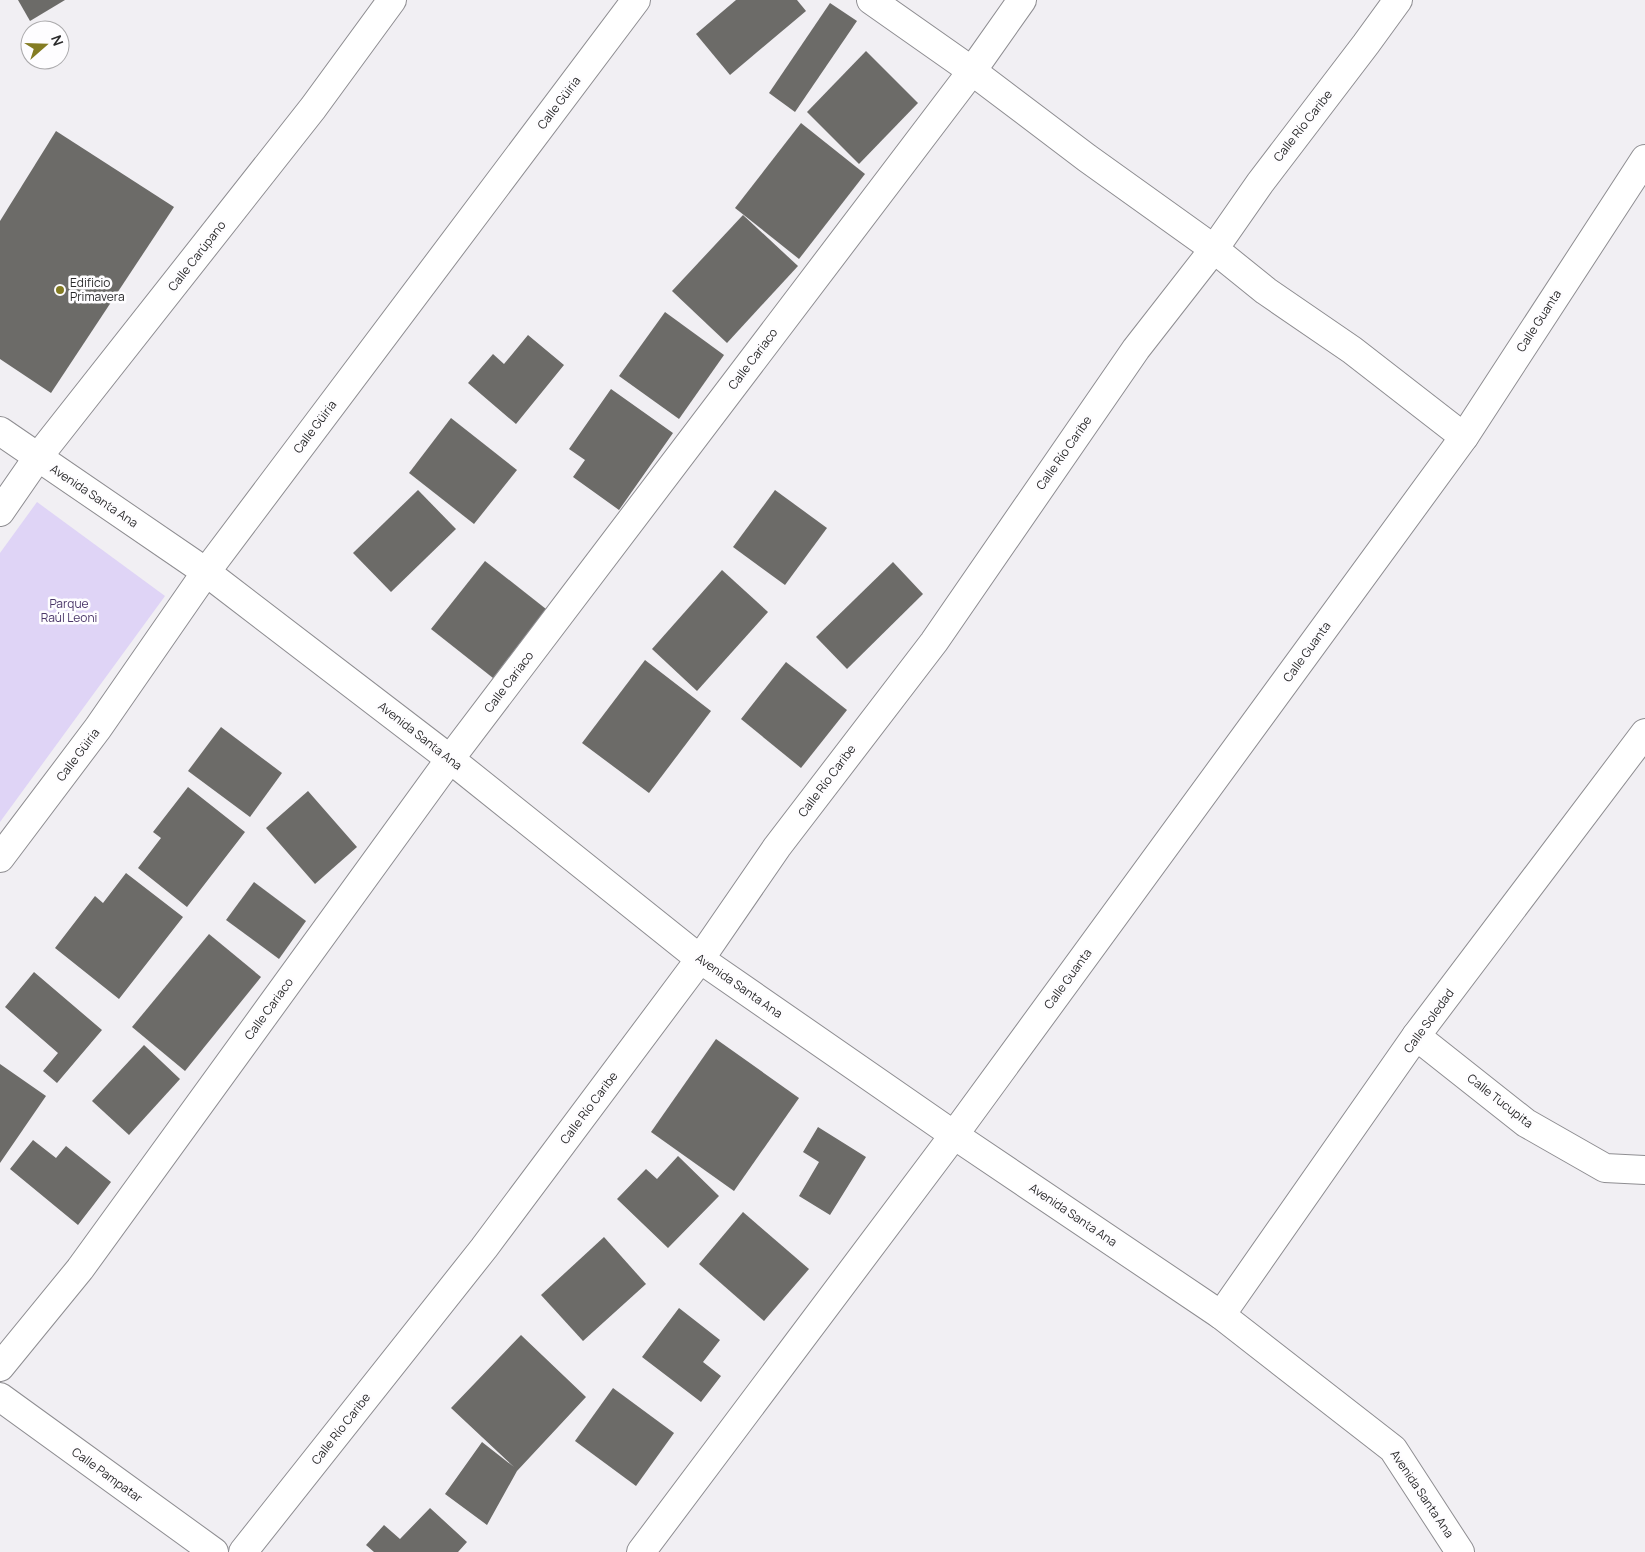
<svg xmlns="http://www.w3.org/2000/svg" width="1645" height="1552" font-family="Manrope,sans-serif">
  <rect width="100%" height="100%" fill="#f1eff3"/>
  <path fill="#dfd4f6" d="M37 502 165 596 0 822V553Z"/>
  <g fill="#6c6b68">
    <path d="M18 0H65L30 21Z"/>
    <path d="M736 0H797L806 11 730 75 696 34Z"/>
    <path d="M830 3 857 21 795 112 769 93Z"/>
    <path d="M866 51 918 103 859 164 807 112Z"/>
    <path d="M801 123 865 174 799 259 735 208Z"/>
    <path d="M56 131 174 207 51 393 0 359V221Z"/>
    <path d="M743 215 798 266 727 343 672 291Z"/>
    <path d="M665 312 724 355 679 419 619 376Z"/>
    <path d="M528 335 564 365 516 424 468 383 493 354 504 364Z"/>
    <path d="M611 389 673 433 619 510 573 477 585 460 569 449Z"/>
    <path d="M451 418 517 470 474 524 409 473Z"/>
    <path d="M418 490 456 529 391 592 353 553Z"/>
    <path d="M775 490 827 528 785 585 733 547Z"/>
    <path d="M485 561 546 609 493 678 431 629Z"/>
    <path d="M893 562 923 594 847 669 816 637Z"/>
    <path d="M722 570 768 612 697 691 652 649Z"/>
    <path d="M645 660 711 711 649 793 582 743Z"/>
    <path d="M786 662 847 710 801 768 741 719Z"/>
    <path d="M221 727 282 773 250 817 188 771Z"/>
    <path d="M188 787 245 832 187 907 138 868 161 838 153 832Z"/>
    <path d="M308 791 357 847 315 884 266 828Z"/>
    <path d="M126 873 183 917 119 999 55 948 95 896 103 903Z"/>
    <path d="M254 882 306 921 279 959 226 920Z"/>
    <path d="M209 934 261 977 185 1071 132 1027Z"/>
    <path d="M34 972 102 1030 57 1083 43 1071 58 1053 5 1007Z"/>
    <path d="M716 1039 799 1098 734 1191 651 1132Z"/>
    <path d="M144 1045 180 1079 129 1135 92 1101Z"/>
    <path d="M0 1064 46 1096 0 1163Z"/>
    <path d="M818 1127 866 1157 830 1215 799 1196 819 1162 803 1152Z"/>
    <path d="M33 1140 56 1158 66 1146 111 1182 78 1225 10 1169Z"/>
    <path d="M678 1156 719 1196 668 1248 617 1199 646 1169 657 1179Z"/>
    <path d="M743 1212 809 1269 764 1321 699 1264Z"/>
    <path d="M604 1237 646 1284 583 1341 541 1295Z"/>
    <path d="M679 1308 720 1340 703 1362 721 1376 701 1402 642 1357Z"/>
    <path d="M521 1335 586 1397 517 1471 487 1525 445 1494 482 1442 514 1467 451 1408Z"/>
    <path d="M613 1388 674 1433 636 1486 575 1441Z"/>
    <path d="M430 1508 467 1542 458 1552H374L366 1545 384 1525 400 1539Z"/>
  </g>
  <g fill="none" stroke-linecap="round" stroke-linejoin="round">
    <defs>
      <g id="street">
        <path d="M871 0 972 71 1087 158 1214 249 1266 291 1352 350 1464 437"/>
        <path d="M0 431 206 572 450 759 700 959 954 1135 1221 1315 1393 1449 1460 1552"/>
        <path d="M0 512 38 457 313 108 392 0"/>
        <path d="M0 858 98 728 206 572 636 0"/>
        <path d="M1416 1036 1526 1123 1605 1168 1645 1170"/>
        <path d="M1221 1315 1416 1036 1645 733"/>
        <path d="M0 1367 80 1269 450 759 972 71 1022 0"/>
        <path d="M0 1397 214 1552"/>
        <path d="M243 1552 484 1248 700 959 777 847 934 642 1136 349 1214 249 1260 183 1366 44 1398 0"/>
        <path d="M641 1552 954 1135 1464 437 1645 159"/>
      </g>
    </defs>
    <use href="#street" stroke="#8e8d91" stroke-width="30"/>
    <use href="#street" stroke="#fff" stroke-width="28"/>
  </g>
  <circle fill="#847c23" stroke="#fefdff" stroke-width="2" cx="60" cy="290" r="5"/>
  <g text-anchor="middle" stroke-width="5" stroke-linejoin="round" paint-order="stroke">
    <g font-size="12" fill="#2b2b2c" stroke="#fefdff">
      <text transform="translate(559 103) rotate(-53)" y="4">Calle Güiria</text>
      <text transform="translate(1303 126) rotate(-52)" y="4">Calle Río Caribe</text>
      <text transform="translate(197 256) rotate(-52)" y="4">Calle Carúpano</text>
      <text transform="translate(1539 321) rotate(-57)" y="4">Calle Guanta</text>
      <text transform="translate(753 359) rotate(-53)" y="4">Calle Cariaco</text>
      <text transform="translate(315 427) rotate(-53)" y="4">Calle Güiria</text>
      <text transform="translate(1064 453) rotate(-55)" y="4">Calle Río Caribe</text>
      <text transform="translate(94 496) rotate(34)" y="4">Avenida Santa Ana</text>
      <text transform="translate(1307 652) rotate(-54)" y="4">Calle Guanta</text>
      <text transform="translate(509 682) rotate(-53)" y="4">Calle Cariaco</text>
      <text transform="translate(420 736) rotate(38)" y="4">Avenida Santa Ana</text>
      <text transform="translate(78 755) rotate(-53)" y="4">Calle Güiria</text>
      <text transform="translate(827 781) rotate(-53)" y="4">Calle Río Caribe</text>
      <text transform="translate(1068 979) rotate(-54)" y="4">Calle Guanta</text>
      <text transform="translate(739 986) rotate(35)" y="4">Avenida Santa Ana</text>
      <text transform="translate(269 1009) rotate(-54)" y="4">Calle Cariaco</text>
      <text transform="translate(1429 1021) rotate(-54)" y="4">Calle Soledad</text>
      <text transform="translate(1500 1101) rotate(38)" y="4">Calle Tucupita</text>
      <text transform="translate(589 1108) rotate(-53)" y="4">Calle Río Caribe</text>
      <text transform="translate(1073 1215) rotate(34)" y="4">Avenida Santa Ana</text>
      <text transform="translate(341 1429) rotate(-52)" y="4">Calle Río Caribe</text>
      <text transform="translate(107 1475) rotate(36)" y="4">Calle Pampatar</text>
      <text transform="translate(1422 1494) rotate(56)" y="4">Avenida Santa Ana</text>
    </g>
    <g font-size="12" fill="#2b2b2c" stroke="#fefdff" text-anchor="start">
      <text x="70" y="287">Edificio<tspan x="70" dy="14">Primavera</tspan></text>
    </g>
    <g font-size="12" fill="#4a3668" stroke="#fefdff">
      <text x="69" y="608">Parque<tspan x="69" dy="14">Raúl Leoni</tspan></text>
    </g>
  </g>
  <g transform="translate(45 45) rotate(70)"><circle r="24" fill="#fefdff" stroke="#aaa9ab"/>
  <path d="M0-4L9 19L0 12L-9 19Z" fill="#847c23"/>
  <text y="-8" font-size="14" font-weight="bold" text-anchor="middle" fill="#2b2b2c">N</text>
  </g>
</svg>
